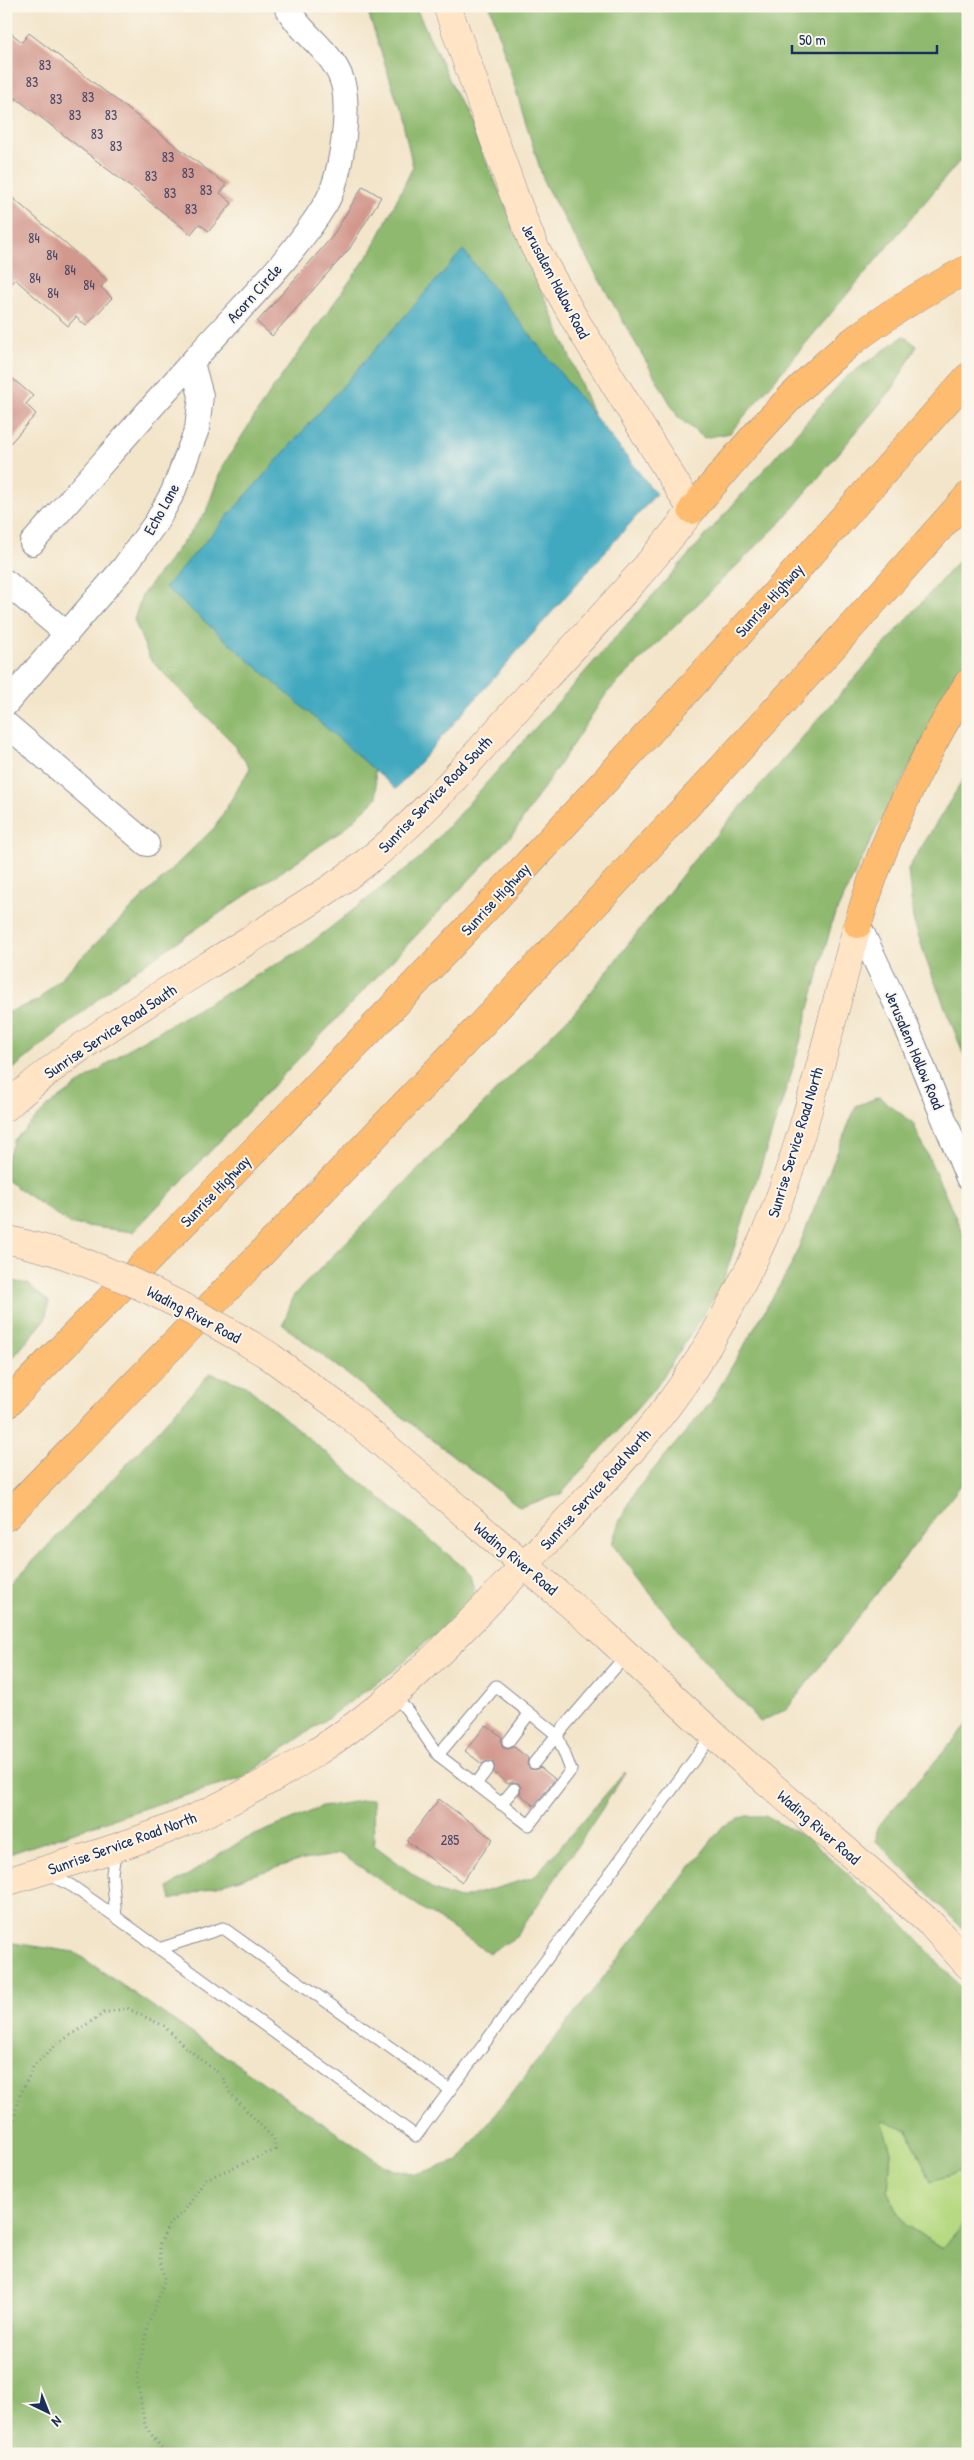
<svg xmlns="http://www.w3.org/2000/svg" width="974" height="2460" font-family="'Patrick Hand',sans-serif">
  <rect width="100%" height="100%" fill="#fbf7ec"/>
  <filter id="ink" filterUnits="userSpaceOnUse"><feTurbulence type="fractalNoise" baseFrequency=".02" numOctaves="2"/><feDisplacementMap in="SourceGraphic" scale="10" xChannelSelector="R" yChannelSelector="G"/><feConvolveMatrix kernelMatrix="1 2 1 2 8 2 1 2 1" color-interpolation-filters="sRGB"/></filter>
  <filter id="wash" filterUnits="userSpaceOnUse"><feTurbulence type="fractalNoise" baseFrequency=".0096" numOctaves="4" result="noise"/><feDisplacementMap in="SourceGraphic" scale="20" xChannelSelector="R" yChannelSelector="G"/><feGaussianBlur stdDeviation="1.12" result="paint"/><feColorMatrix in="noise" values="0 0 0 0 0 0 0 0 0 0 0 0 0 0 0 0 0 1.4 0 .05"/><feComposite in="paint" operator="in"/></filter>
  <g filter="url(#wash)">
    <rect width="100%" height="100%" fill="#f3e5ca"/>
    <path fill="#b6d981" stroke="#688470" d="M880 2119 908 2131 931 2181 961 2172 968 2173V2218L943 2248 905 2225 888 2192 891 2151Z"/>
    <g fill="#90b96f" stroke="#567466">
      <path d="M366 6H415C490 164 558 325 623 488L372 742 377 798 343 830 122 979 6 1075V1013L37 1001 215 827 250 768 230 740 150 659 134 620 142 595 206 512 222 467 269 394 372 250 413 167 400 110Z"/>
      <path d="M490 6H968V151L730 433 704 438 678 417 545 185Z"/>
      <path d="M904 336 917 346 893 388 782 521 606 694 513 834 133 1232 70 1224 6 1180V1162L14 1140 47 1107 131 1047 303 949 421 857 846 377Z"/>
      <path d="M968 550V657L877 828 833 919 793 1068 722 1285 657 1386 561 1494 520 1507 283 1325 294 1295 580 1006 694 860Z"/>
      <path d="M968 772V1065L927 962 913 919 908 869Z"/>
      <path d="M879 1097 913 1123 968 1245V1476L787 1709 760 1722 695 1651 612 1544 619 1522 637 1489 711 1402 791 1266 856 1106Z"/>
      <path d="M6 1280 28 1284 49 1302 45 1320 6 1366Z"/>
      <path d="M210 1373 246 1386 469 1572 476 1597 392 1672 243 1778 148 1807 6 1855V1589L132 1459Z"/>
      <path d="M968 1724V1934L876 1841 877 1827Z"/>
      <path d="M625 1772 602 1809 516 1937 489 1953 341 1854 298 1861 171 1900 168 1888 241 1841 322 1807 373 1799 374 1845 434 1890 459 1899 534 1877Z"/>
      <path d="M746 1816H765L809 1839 900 1921 968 1995V2173L961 2172 931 2181 908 2131 881 2120 891 2151 888 2192 905 2225 943 2248 968 2218V2454H6V1942L74 1952 386 2167 415 2174 458 2161 723 1826Z"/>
    </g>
    <path fill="#3fa8bf" stroke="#2d6c8e" d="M463 250 656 494 396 789 165 587Z"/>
    <g id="blocks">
      <g fill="#d2978d">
        <path d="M6 29 22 42 29 33 227 185 220 193 232 203 209 231 199 224 191 234 16 98 6 110Z"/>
        <path d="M363 186 381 197 350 248 272 336 257 322 332 237Z"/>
        <path d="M6 192 107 280 101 287 112 298 86 326 76 317 68 326 15 279 6 289Z"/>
        <path d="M6 373 33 396 26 404 36 414 6 448Z"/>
        <path d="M486 1725 502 1737 501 1742 503 1748 508 1749 514 1747 528 1758 527 1765 530 1769 536 1770 540 1767 555 1779 534 1806 520 1794 521 1787 518 1783 512 1782 508 1784 494 1773 495 1768 493 1762 488 1761 482 1764 465 1751Z"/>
        <path d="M439 1799 493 1839 462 1882 407 1841Z"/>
      </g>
    </g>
  </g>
  <g filter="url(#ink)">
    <use href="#blocks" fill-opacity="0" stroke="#878a94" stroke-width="1"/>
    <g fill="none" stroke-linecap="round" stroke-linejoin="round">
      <defs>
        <g id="lane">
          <path d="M393 1694 407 1710 438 1755 496 1686 557 1735 627 1654"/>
          <path d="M508 1742 529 1714"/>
          <path d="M438 1755 529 1825 571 1770 557 1735 534 1763"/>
          <path d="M476 1784 488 1768"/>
          <path d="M501 1804 514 1789"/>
          <path d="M46 1873 72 1886 116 1917 112 1873 116 1848"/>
          <path d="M116 1917 416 2136 713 1734"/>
          <path d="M159 1949 223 1928 450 2090"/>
        </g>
        <g id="street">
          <path d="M32 543C88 480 143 416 200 353 243 305 292 259 326 203 341 177 349 118 344 88 337 52 302 37 286 6"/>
          <path d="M6 582 67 634"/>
          <path d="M6 704 124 567 157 521 173 492 197 429 201 396 192 363"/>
          <path d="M6 724 147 844"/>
          <path d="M858 924 905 1023 968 1178"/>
        </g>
        <g id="secondary">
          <path d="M6 1107C79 1041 166 992 249 940 288 916 328 892 364 864 423 818 472 758 522 703 580 640 640 578 692 510L574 318 534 246 514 195 447 6"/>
          <path d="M6 1239 53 1251"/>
          <path d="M268 1355 343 1410 598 1628 727 1747 931 1924 968 1965"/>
          <path d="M6 1882C60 1865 115 1850 168 1829 216 1810 263 1785 307 1758 390 1707 459 1635 525 1564 579 1507 637 1451 682 1386 714 1339 741 1288 764 1237 807 1137 828 1028 858 924"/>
        </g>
        <g id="highway">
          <path d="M692 510C740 451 790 392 849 344 886 315 926 291 968 269"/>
          <path d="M858 924C883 839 921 759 968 683"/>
          <path d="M6 1405C184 1223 363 1041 536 855 683 698 826 538 968 377"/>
          <path d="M6 1517C332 1181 658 847 968 496"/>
        </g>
      </defs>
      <use href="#lane" stroke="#878a94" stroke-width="13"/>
      <use href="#street" stroke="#878a94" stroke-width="26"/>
      <use href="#secondary" stroke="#878a94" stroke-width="29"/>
      <use href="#highway" stroke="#878a94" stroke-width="29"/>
      <path stroke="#878a94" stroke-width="3" stroke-dasharray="1 4" stroke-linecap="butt" d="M6 2184 17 2102 34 2065 57 2044 104 2013 127 2008 164 2026 185 2047 222 2076 230 2093 274 2139 275 2150 206 2179 184 2211 169 2225 160 2243V2260L165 2280 148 2325 137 2378 145 2426 166 2454"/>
      <use href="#lane" stroke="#fff" stroke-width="11"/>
      <use href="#street" stroke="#fff" stroke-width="24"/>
      <use href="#secondary" stroke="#ffe4c6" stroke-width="28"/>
      <use href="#highway" stroke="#febc70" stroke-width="28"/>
      <defs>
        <path id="secondary-bridge" d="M53 1251C130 1277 200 1313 268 1355"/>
      </defs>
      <use href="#secondary-bridge" stroke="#878a94" stroke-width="29" stroke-linecap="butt"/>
      <use href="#secondary-bridge" stroke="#ffe4c6" stroke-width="28"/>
    </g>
  </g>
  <g text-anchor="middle" stroke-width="4" stroke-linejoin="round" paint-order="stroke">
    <g font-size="14" fill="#49496a">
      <text x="45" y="70">83</text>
      <text x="32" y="87">83</text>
      <text x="88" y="102">83</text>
      <text x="56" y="104">83</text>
      <text x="75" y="120">83</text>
      <text x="111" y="120">83</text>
      <text x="97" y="139">83</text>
      <text x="116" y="151">83</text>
      <text x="168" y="162">83</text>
      <text x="188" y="178">83</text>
      <text x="151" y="181">83</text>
      <text x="206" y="195">83</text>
      <text x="170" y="198">83</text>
      <text x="191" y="214">83</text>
      <text x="34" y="243">84</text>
      <text x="52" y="260">84</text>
      <text x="70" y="275">84</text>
      <text x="35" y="283">84</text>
      <text x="89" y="290">84</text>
      <text x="53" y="298">84</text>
      <text x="450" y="1845">285</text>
    </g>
    <g font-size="16" fill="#1b2f5e" stroke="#fbf7ec">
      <text transform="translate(556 281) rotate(62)" y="6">Jerusalem Hollow Road</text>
      <text transform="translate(254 293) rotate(-48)" y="6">Acorn Circle</text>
      <text transform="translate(161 509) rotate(-61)" y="6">Echo Lane</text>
      <text transform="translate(769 600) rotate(-48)" y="6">Sunrise Highway</text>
      <text transform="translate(435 794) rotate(-46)" y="6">Sunrise Service Road South</text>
      <text transform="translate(495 899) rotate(-47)" y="6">Sunrise Highway</text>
      <text transform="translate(110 1031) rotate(-34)" y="6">Sunrise Service Road South</text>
      <text transform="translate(915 1050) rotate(67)" y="6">Jerusalem Hollow Road</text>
      <text transform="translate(795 1142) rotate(-73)" y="6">Sunrise Service Road North</text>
      <text transform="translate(215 1191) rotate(-46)" y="6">Sunrise Highway</text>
      <text transform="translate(194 1314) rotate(28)" y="6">Wading River Road</text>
      <text transform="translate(595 1489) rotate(-48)" y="6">Sunrise Service Road North</text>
      <text transform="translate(516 1558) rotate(40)" y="6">Wading River Road</text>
      <text transform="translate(819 1827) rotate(41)" y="6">Wading River Road</text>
      <text transform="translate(122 1843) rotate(-20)" y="6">Sunrise Service Road North</text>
    </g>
  </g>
  <rect width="974" height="2460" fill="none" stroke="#fbf7ec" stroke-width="25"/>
  <g transform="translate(48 2412) rotate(137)" stroke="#fbf7ec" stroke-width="4" paint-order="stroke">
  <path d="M0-4L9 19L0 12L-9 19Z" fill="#1b2f5e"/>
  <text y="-8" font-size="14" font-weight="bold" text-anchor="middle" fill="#1b2f5e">N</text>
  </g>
  <path d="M792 45v8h145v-8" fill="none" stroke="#1b2f5e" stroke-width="2.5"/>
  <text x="799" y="45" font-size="15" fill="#1b2f5e" stroke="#fbf7ec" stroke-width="4" paint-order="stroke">50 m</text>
</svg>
